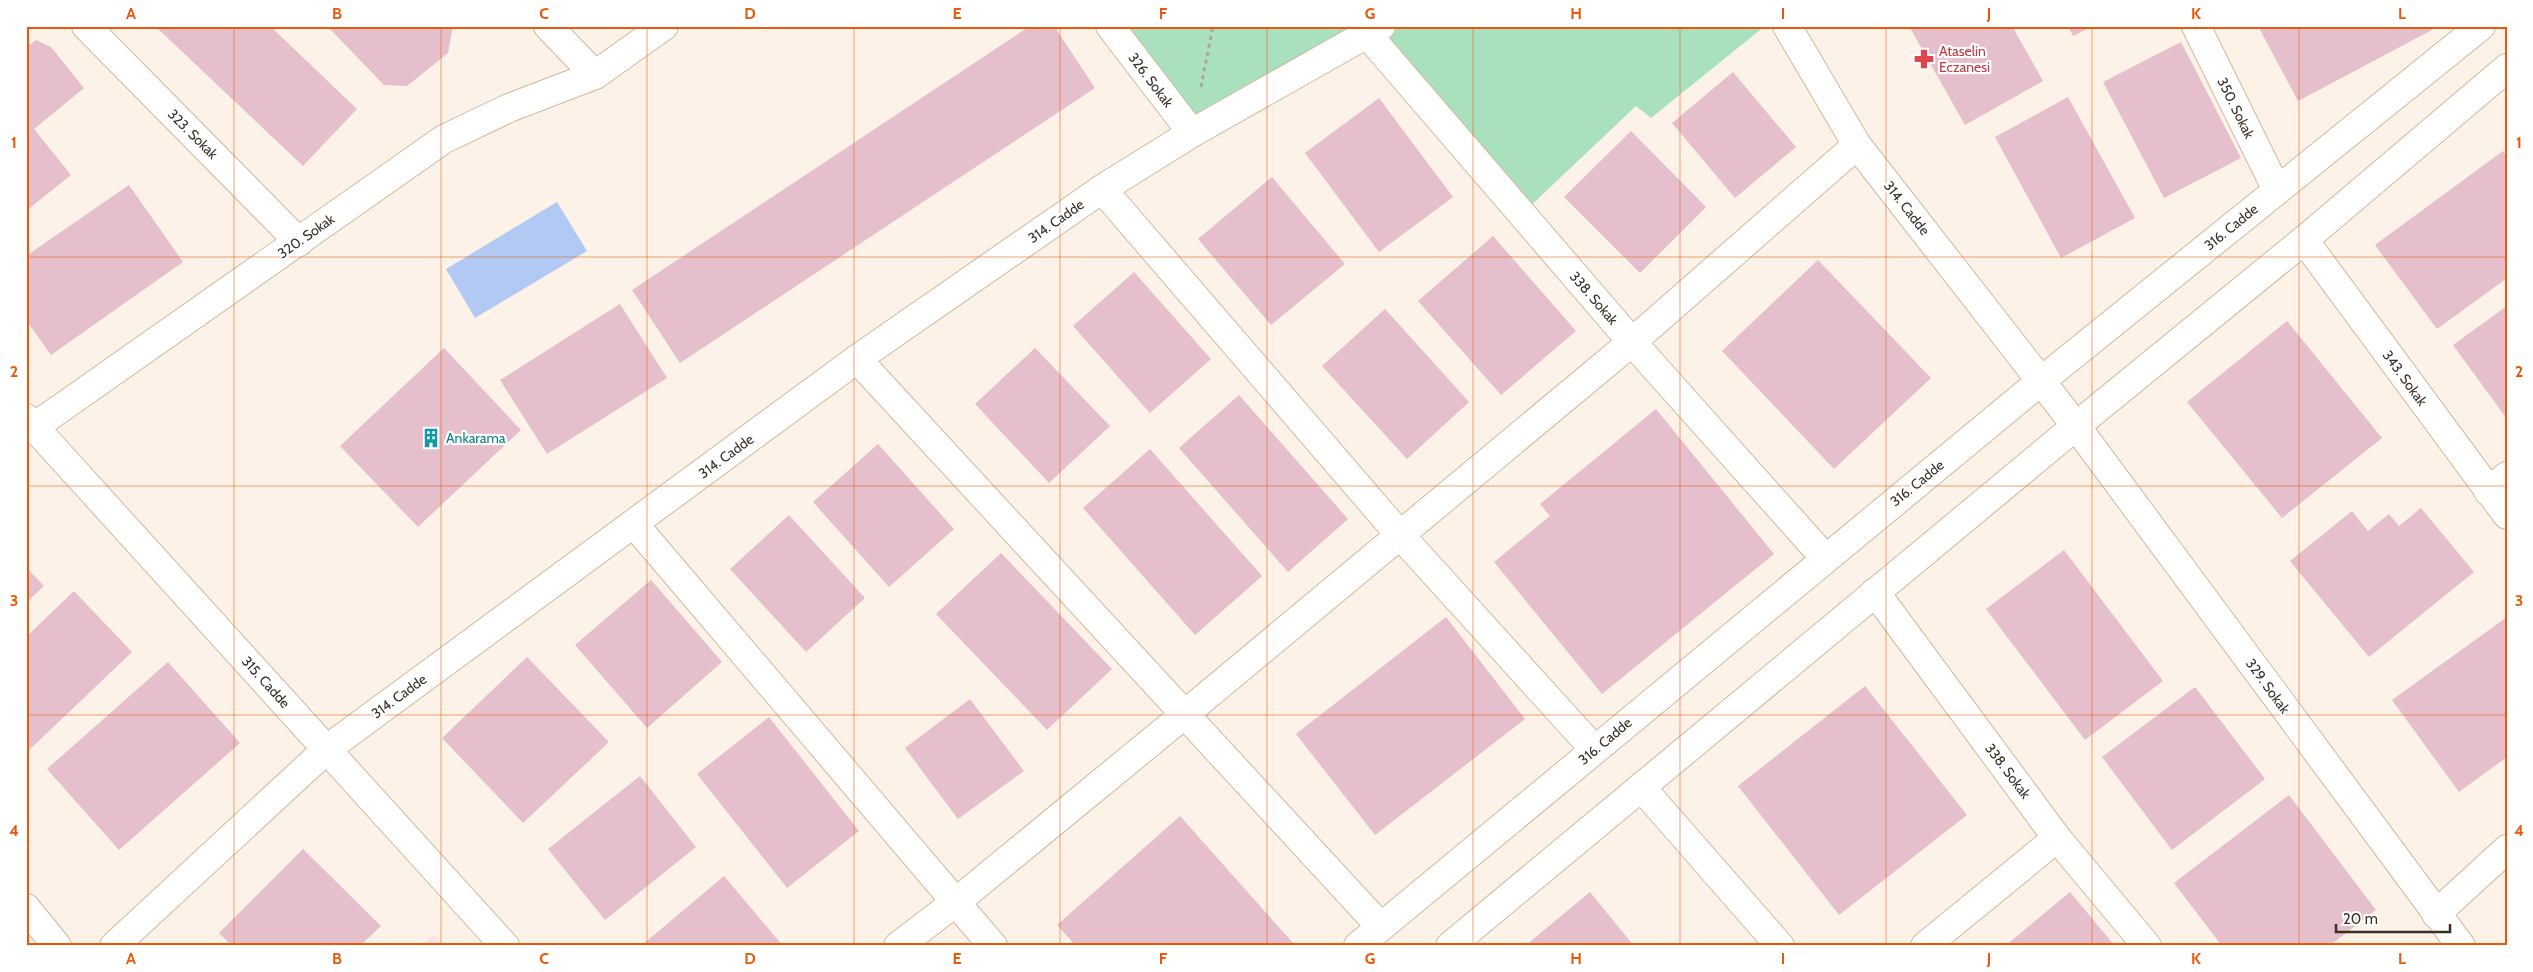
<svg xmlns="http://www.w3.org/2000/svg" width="2533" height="972" font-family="Cabin,sans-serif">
  <rect width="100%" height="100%" fill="#fcf2e7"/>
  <path fill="#fee3e3" d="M434 934 445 946H422Z"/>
  <path fill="#a9e1be" d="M1110 26H1765L1651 118 1636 106 1522 214 1367 34 1192 133Z"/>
  <path fill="#b2caf3" d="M557 202 587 251 475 318 446 269Z"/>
  <g fill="#e5bfcb">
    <path d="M155 26H270L357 109 303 166Z"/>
    <path d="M327 26H453L448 53 407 86 384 85Z"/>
    <path d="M1030 26H1054L1095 88 680 363 632 290Z"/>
    <path d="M1909 26H2012L2043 81 1965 125Z"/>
    <path d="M2068 26H2093L2073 36Z"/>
    <path d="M2258 26H2430L2432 30 2298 101Z"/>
    <path d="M36 40 51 47 84 88 34 129 71 175 26 211V48Z"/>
    <path d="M2181 42 2241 158 2164 198 2103 82Z"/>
    <path d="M1733 72 1796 147 1735 198 1672 123Z"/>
    <path d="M2068 97 2135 218 2061 258 1995 137Z"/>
    <path d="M1379 98 1453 197 1379 252 1305 153Z"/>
    <path d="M1631 131 1706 207 1640 273 1564 197Z"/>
    <path d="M2503 151 2507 157V278L2437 329 2375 245Z"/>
    <path d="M1272 177 1345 264 1271 325 1198 239Z"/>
    <path d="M129 185 183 262 51 355 26 320V256Z"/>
    <path d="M1493 236 1576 331 1501 395 1418 301Z"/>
    <path d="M1818 260 1931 378 1834 469 1722 351Z"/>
    <path d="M1134 272 1211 359 1150 413 1073 326Z"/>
    <path d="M620 304 667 378 547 454 500 380Z"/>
    <path d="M2507 306V419L2453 345Z"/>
    <path d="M1385 309 1469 402 1407 459 1322 366Z"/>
    <path d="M2287 321 2382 438 2282 518 2187 402Z"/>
    <path d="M444 348 521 430 418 527 340 446Z"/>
    <path d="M1035 348 1110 426 1049 483 975 404Z"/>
    <path d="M1239 395 1348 519 1288 572 1179 448Z"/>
    <path d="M1656 409 1774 554 1602 694 1494 562 1550 516 1540 504Z"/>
    <path d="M878 444 954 529 889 587 813 502Z"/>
    <path d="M1150 449 1262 576 1195 635 1083 508Z"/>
    <path d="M2421 508 2474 572 2369 657 2290 561 2352 511 2368 531 2389 514 2399 526Z"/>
    <path d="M789 515 865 598 806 652 730 569Z"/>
    <path d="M2064 550 2163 681 2085 740 1986 609Z"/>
    <path d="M1001 553 1112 669 1047 730 936 614Z"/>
    <path d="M26 567 44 586 26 603Z"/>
    <path d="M651 580 722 662 647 728 575 645Z"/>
    <path d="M74 591 132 652 26 753V637Z"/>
    <path d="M1446 617 1525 719 1375 835 1296 734Z"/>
    <path d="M2507 617V757L2459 792 2392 700Z"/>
    <path d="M527 657 609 742 523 823 442 738Z"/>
    <path d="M168 662 240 743 119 850 47 769Z"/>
    <path d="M1865 686 1967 815 1839 915 1738 786Z"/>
    <path d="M2195 687 2265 779 2172 850 2102 757Z"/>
    <path d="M970 699 1024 771 958 819 905 748Z"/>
    <path d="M769 717 859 831 787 888 697 774Z"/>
    <path d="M640 776 696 847 605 920 548 849Z"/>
    <path d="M2289 795 2376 910 2329 946H2222L2174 883Z"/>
    <path d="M1180 816 1293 943 1290 946H1076L1057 925Z"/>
    <path d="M303 849 381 926 363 943 365 946H232L219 933Z"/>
    <path d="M724 876 783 946H641Z"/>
    <path d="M1590 892 1634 946H1525Z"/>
    <path d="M2070 892 2115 946H2005Z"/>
  </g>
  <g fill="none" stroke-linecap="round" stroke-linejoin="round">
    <defs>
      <g id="street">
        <path d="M86 26 299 242"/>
        <path d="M548 26 595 75"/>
        <path d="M1110 26 1192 133"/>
        <path d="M1787 26 1857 145 2076 426 2461 946"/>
        <path d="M2196 26 2277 190"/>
        <path d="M1367 34 1632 342 1825 558"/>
        <path d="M1102 189 1400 535 1594 749"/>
        <path d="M2304 240 2507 515"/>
        <path d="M857 359 1381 927"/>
        <path d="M34 427 444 139 509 108 595 75 664 26"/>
        <path d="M2488 491 2507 476"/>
        <path d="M634 524 993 946"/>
        <path d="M1875 592 2057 838 2147 946"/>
        <path d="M1641 787 1780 946"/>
        <path d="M26 908 57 946"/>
        <path d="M2436 914 2507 849"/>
        <path d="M114 946 327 749 857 359 1102 189 1192 133 1381 26"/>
        <path d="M898 946 956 902 1185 714 1632 342 1857 145"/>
        <path d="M1925 946 2057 838"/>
      </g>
      <g id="secondary">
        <path d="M26 418 505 946"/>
        <path d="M1358 946 2041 381 2481 26"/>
        <path d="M1450 946 2076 426 2304 240 2507 68"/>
      </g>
    </defs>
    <use href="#street" stroke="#d1b99d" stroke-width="30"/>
    <use href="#secondary" stroke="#d1b99d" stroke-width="30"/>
    <path stroke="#aea499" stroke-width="3" stroke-dasharray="4 4" stroke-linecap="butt" d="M1201 87 1213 26"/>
    <use href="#street" stroke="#fff" stroke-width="28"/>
    <use href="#secondary" stroke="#fff" stroke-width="28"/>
  </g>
  <path fill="none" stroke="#e8590c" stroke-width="1" stroke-opacity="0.55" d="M234 26V946M441 26V946M647 26V946M854 26V946M1060 26V946M1267 26V946M1473 26V946M1680 26V946M1886 26V946M2092 26V946M2299 26V946M26 257H2507M26 486H2507M26 715H2507"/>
  <defs>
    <symbol id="pharmacy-bare" viewBox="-9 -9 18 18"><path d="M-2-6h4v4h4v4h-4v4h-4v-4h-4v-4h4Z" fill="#e0444e" stroke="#fff" stroke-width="2.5" paint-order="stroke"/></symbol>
    <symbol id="building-bare" viewBox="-9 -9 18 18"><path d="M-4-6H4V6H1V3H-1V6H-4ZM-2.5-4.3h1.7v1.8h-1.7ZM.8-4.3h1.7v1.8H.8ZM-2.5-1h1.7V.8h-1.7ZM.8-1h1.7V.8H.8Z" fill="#0f9aa8" stroke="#fff" stroke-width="2.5" paint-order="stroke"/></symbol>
  </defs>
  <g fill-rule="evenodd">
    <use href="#pharmacy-bare" x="1910" y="45" width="28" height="28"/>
    <use href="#building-bare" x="417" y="424" width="28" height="28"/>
  </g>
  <g text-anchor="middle" stroke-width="4.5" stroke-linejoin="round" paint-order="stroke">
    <g font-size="14" fill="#be3a42" stroke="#fff" text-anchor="start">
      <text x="1939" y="56">Ataselin<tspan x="1939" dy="16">Eczanesi</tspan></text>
    </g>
    <g font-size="14" fill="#392f24" stroke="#fff">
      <text transform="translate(1151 80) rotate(53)" y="5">326. Sokak</text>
      <text transform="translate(2236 108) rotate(64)" y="5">350. Sokak</text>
      <text transform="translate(193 134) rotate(45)" y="5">323. Sokak</text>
      <text transform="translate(1907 208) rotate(52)" y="5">314. Cadde</text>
      <text transform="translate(1056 221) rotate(-35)" y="5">314. Cadde</text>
      <text transform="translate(2231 227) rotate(-39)" y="5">316. Cadde</text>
      <text transform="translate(306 236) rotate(-35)" y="5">320. Sokak</text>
      <text transform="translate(1594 298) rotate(49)" y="5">338. Sokak</text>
      <text transform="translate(2405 378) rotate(54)" y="5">343. Sokak</text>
      <text transform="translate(726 456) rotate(-36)" y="5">314. Cadde</text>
      <text transform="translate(1917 483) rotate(-39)" y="5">316. Cadde</text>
      <text transform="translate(266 682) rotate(48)" y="5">315. Cadde</text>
      <text transform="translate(2268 686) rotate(54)" y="5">329. Sokak</text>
      <text transform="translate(399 696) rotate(-36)" y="5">314. Cadde</text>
      <text transform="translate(1605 741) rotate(-40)" y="5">316. Cadde</text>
      <text transform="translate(2008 771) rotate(53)" y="5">338. Sokak</text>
    </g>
    <g font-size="14" fill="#0d838f" stroke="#fff" text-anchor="start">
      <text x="446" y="443">Ankarama</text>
    </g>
  </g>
  <rect width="2533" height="972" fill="none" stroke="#ffffff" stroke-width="55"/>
  <path d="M2336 924v8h114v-8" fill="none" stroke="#392f24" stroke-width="2.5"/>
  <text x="2343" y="924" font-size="15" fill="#392f24" stroke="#ffffff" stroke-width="4" paint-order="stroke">20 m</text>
  <rect x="28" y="28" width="2478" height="916" fill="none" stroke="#e8590c" stroke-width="2"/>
  <g font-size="16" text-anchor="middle" font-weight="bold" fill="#e8590c">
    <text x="131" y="19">A</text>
    <text x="337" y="19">B</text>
    <text x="544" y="19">C</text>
    <text x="750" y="19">D</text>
    <text x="957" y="19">E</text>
    <text x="1163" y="19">F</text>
    <text x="1370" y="19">G</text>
    <text x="1576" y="19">H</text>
    <text x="1783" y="19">I</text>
    <text x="1989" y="19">J</text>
    <text x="2196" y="19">K</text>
    <text x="2402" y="19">L</text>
    <text x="14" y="148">1</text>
    <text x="2519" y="148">1</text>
    <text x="14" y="377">2</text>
    <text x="2519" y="377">2</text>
    <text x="14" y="606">3</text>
    <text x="2519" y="606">3</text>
    <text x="14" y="836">4</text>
    <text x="2519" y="836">4</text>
    <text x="131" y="964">A</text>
    <text x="337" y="964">B</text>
    <text x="544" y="964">C</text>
    <text x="750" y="964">D</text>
    <text x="957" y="964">E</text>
    <text x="1163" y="964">F</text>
    <text x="1370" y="964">G</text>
    <text x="1576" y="964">H</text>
    <text x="1783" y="964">I</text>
    <text x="1989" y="964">J</text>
    <text x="2196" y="964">K</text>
    <text x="2402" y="964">L</text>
  </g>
</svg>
